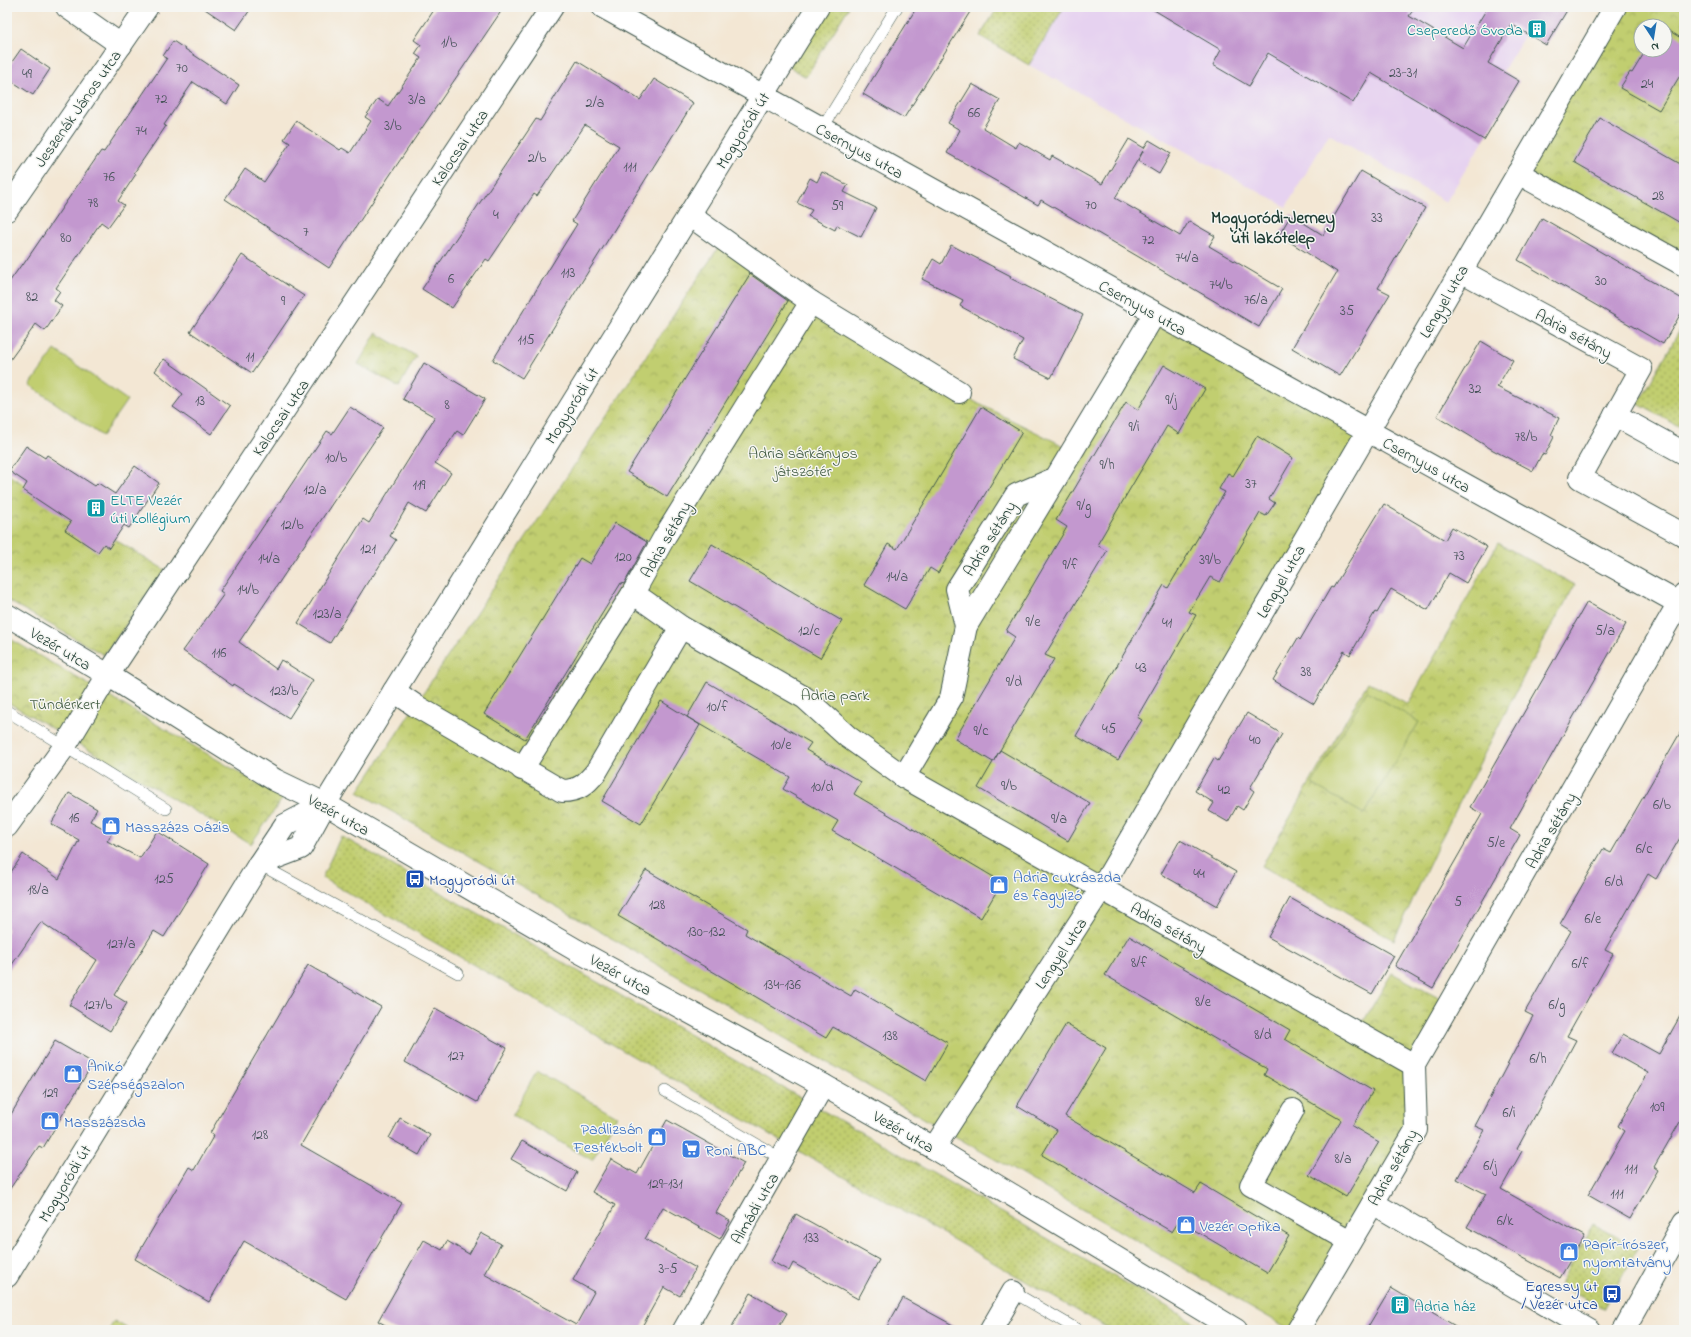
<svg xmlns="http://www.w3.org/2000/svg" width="1691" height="1337" font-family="'Indie Flower',sans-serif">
  <defs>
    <pattern id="grass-dots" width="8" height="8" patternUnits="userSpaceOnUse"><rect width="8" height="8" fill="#c1ce70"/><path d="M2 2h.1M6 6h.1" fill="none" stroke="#9ca85d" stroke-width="1.8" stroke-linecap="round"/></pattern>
    <pattern id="park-crowns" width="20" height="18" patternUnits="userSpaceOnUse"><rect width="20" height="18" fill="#c1ce70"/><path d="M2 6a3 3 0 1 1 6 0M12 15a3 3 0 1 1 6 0" fill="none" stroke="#9ca85d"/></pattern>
  </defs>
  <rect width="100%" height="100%" fill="#f6f6f2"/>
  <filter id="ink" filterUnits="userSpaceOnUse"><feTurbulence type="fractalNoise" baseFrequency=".025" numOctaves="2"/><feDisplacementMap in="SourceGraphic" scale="8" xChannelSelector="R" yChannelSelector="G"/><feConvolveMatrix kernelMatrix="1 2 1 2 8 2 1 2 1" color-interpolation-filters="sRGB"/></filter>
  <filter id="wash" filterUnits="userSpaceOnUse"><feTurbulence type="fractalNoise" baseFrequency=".012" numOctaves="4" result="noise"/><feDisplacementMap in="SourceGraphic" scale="16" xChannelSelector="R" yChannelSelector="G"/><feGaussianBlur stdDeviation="0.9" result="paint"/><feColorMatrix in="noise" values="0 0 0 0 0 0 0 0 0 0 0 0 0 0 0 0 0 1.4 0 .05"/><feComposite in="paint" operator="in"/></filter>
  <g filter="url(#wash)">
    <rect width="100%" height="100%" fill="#f3e7d4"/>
    <path fill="#e6d2f0" d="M1064 7H1569L1546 45 1526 33 1503 71 1519 81 1446 202 1329 134 1286 207 1029 65Z"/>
    <g fill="url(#grass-dots)" stroke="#708652">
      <path d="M824 7H849L806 77 788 66Z"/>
      <path d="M998 7H1064L1029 65 980 36Z"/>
      <path d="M1684 323V429L1638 404Z"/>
      <path d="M341 836 1208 1330H1111L322 878Z"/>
      <path d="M1593 1224 1638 1248 1604 1309 1559 1285Z"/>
    </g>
    <g fill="url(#park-crowns)" stroke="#708652" fill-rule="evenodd">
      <path d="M1615 7H1684V266L1518 173ZM1641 26H1665V50H1641Z"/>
      <path d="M724 239 811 302 977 403 1072 450 1155 313 1368 431 1101 889 1356 1034 1392 973 1450 1004 1414 1065 1416 1130 1291 1330 358 792Z"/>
      <path d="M376 333 416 356 399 387 358 364Z"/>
      <path d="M7 474 165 570 104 655 7 600Z"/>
      <path d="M1498 543 1575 585 1528 668 1442 837 1394 940 1262 866 1368 682 1408 704Z"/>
      <path d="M7 637 283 798 251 844 7 702Z"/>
    </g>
    <g fill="#c1ce70" stroke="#708652">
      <path d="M55 350 127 400 102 436 30 385Z"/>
      <path d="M1367 691 1419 722 1364 814 1312 784Z"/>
      <path d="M537 1071 617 1116 592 1160 512 1115Z"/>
      <path d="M114 1321 130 1330H109Z"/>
    </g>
    <g id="blocks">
      <g fill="#c398cf">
        <path d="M202 7H252L236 30Z"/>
        <path d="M436 7H504L388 178 329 268 225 199 245 169 264 182 290 143 284 139 296 121 340 150 342 148 350 153 371 121 365 117 378 99 388 106 421 58 415 54 421 45 414 40Z"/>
        <path d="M917 7H973L904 118 863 94Z"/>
        <path d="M1149 7H1415L1409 16 1463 48 1486 10 1482 7H1569L1546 45 1511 24 1488 63 1519 81 1484 140 1371 73 1353 103 1268 53 1249 86 1213 65 1221 50Z"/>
        <path d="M1665 28 1684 40V69L1659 110 1620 88 1630 72 1632 73 1646 50H1665Z"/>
        <path d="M173 41 239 85 227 104 193 82 164 125 166 126 134 173 136 174 118 201 124 205 108 227 101 222 56 288 60 291 54 300 62 306 45 331 36 324 7 364V285L22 264 23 265 101 151 104 152 167 58 163 56Z"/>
        <path d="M21 49 50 69 33 95 7 78V69Z"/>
        <path d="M577 61 640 100 654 79 693 103 522 378 493 360 577 224 572 221 619 146 585 125 537 196 534 194 489 261 486 259 452 308 422 289 536 119 540 121Z"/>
        <path d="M972 84 1000 100 983 128 1016 148 1019 142 1050 160 1052 156 1102 184 1129 139 1144 148 1149 140 1171 153 1159 174 1138 161 1143 151 1115 198 1180 236 1189 221 1215 236 1209 246 1282 289 1259 327 1041 200 1038 205 947 153 960 130 948 123Z"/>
        <path d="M1600 118 1684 166V225L1574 162Z"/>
        <path d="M1361 171 1425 208 1378 288 1390 294 1340 376 1292 348 1337 272 1279 235 1291 215 1323 235Z"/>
        <path d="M822 172 848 185 844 192 876 208 861 237 837 225 835 230 808 216 812 210 797 203 810 178 817 182Z"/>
        <path d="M1542 218 1684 300V308L1663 344 1518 260Z"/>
        <path d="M951 245 1011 276 1010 278 1083 315 1051 378 1013 359 1023 340 960 306 963 300 922 279 933 259 941 264Z"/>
        <path d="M242 255 304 296 252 373 190 332Z"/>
        <path d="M750 274 788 301 667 497 627 472Z"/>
        <path d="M1481 341 1513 360 1497 387 1559 418 1551 435 1554 437 1545 455 1542 454 1533 471 1493 450 1437 416Z"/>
        <path d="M164 359 230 406 211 434 173 407 183 394 155 371Z"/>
        <path d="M424 363 485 399 463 435 457 431 435 463 451 473 426 513 409 503 390 536 396 540 373 576 372 575 330 643 298 623 363 519 369 523 435 417 403 399Z"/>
        <path d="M1164 365 1205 389 1179 434 1167 426 1097 545 1107 551 1045 655 1054 659 993 762 955 739 1015 637 1006 631 1067 527 1056 520 1126 402 1138 410Z"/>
        <path d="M350 407 383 428 239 642 276 669 281 660 313 680 289 718 234 684 233 686 183 651 224 594 220 591 327 431 332 434Z"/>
        <path d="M981 407 1022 432 938 573 930 568 905 609 864 585 888 544 897 549Z"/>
        <path d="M1257 436 1293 458 1269 499 1275 503 1266 516 1260 513 1220 582 1210 577 1189 612 1196 615 1137 717 1142 720 1118 760 1076 736 1164 585 1168 588 1225 492 1219 489 1228 473 1233 476Z"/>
        <path d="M26 446 45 458 47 455 95 486 98 483 115 494 135 466 159 483 129 528 124 525 109 548 104 544 98 552 65 530 71 522 23 490 27 483 9 471Z"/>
        <path d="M1384 504 1445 540 1452 527 1487 547 1466 583 1449 573 1428 610 1391 589 1377 613 1375 612 1350 655 1344 651 1314 704 1273 680 1298 638 1300 640 1331 587 1333 588Z"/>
        <path d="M615 523 647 542 624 584 621 583 525 739 484 714 580 558 590 564Z"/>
        <path d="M712 544 842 621 820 658 690 581Z"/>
        <path d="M1587 602 1626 624 1510 829 1520 835 1433 988 1395 966 1482 814 1470 807Z"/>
        <path d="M707 682 811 743 806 750 861 782 854 794 1002 882 981 918 832 831 838 821 783 789 790 777 687 717Z"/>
        <path d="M661 701 700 725 641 824 602 801Z"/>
        <path d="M1247 713 1282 734 1250 788 1254 791 1243 810 1237 806 1228 822 1209 811 1214 803 1195 791 1214 758 1218 761Z"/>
        <path d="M1684 726V831L1656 879 1648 874 1605 950 1613 954 1567 1036 1576 1040 1517 1149 1522 1151 1501 1189 1584 1236 1560 1278 1467 1227 1486 1194 1457 1179 1484 1130 1475 1126 1533 1016 1525 1012 1571 931 1560 924 1603 849 1611 853Z"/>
        <path d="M1000 750 1090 803 1068 841 978 788Z"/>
        <path d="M69 793 97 809 90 821 112 833 107 841 140 858 157 831 209 864 164 937 154 931 114 995 127 1003 110 1031 69 1005 97 960 41 922 7 972V878L23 854 59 879 79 840 51 824Z"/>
        <path d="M1180 840 1236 872 1217 906 1161 874Z"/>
        <path d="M646 870 747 929 745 934 851 996 855 989 948 1043 926 1081 833 1027 826 1038 618 916Z"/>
        <path d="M1290 898 1394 956 1372 994 1268 937Z"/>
        <path d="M1129 936 1290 1030 1285 1039 1373 1091 1352 1126 1379 1142 1346 1197 1309 1175 1341 1120 1264 1075 1267 1069 1105 975Z"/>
        <path d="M308 965 381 1007 301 1145 402 1203 346 1299 244 1241 209 1302 135 1259 189 1167 194 1170 214 1135 210 1133Z"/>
        <path d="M435 1008 507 1048 477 1102 405 1062Z"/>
        <path d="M1684 1009V1115L1654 1167 1658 1170 1630 1219 1588 1195 1625 1131 1618 1126 1648 1073 1612 1053 1623 1034 1659 1054Z"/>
        <path d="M1066 1024 1106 1048 1065 1116 1195 1193 1201 1184 1289 1236 1267 1273 1179 1221 1172 1232 1042 1155 1057 1130 1017 1106Z"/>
        <path d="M55 1041 93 1063 43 1148 39 1146 7 1193V1121Z"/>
        <path d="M400 1118 430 1135 419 1155 389 1138Z"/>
        <path d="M667 1120 744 1163 716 1213 730 1221 720 1239 663 1207 645 1239 696 1268 680 1296 664 1287 640 1330H394L378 1321 424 1240 442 1250 447 1241 469 1254 481 1233 501 1244 484 1274 576 1325 594 1292 573 1280 615 1205 592 1192 611 1159 637 1174Z"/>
        <path d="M522 1141 577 1172 567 1191 511 1159Z"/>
        <path d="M796 1214 879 1260 858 1299 793 1263 789 1271 771 1261Z"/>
        <path d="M1391 1288 1462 1330H1366Z"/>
        <path d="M751 1293 787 1313 777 1330H730Z"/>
        <path d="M903 1298 962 1330H885Z"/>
      </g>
    </g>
  </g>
  <g filter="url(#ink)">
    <use href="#blocks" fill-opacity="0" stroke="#3f564c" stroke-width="1"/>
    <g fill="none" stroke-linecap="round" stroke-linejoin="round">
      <defs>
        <g id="service">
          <path d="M822 129 897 7"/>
          <path d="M7 711 166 809"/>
          <path d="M259 864 458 973"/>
          <path d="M665 1091 782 1159"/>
          <path d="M1013 1292 1078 1330"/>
        </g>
        <g id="minor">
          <path d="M67 7 121 45"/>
          <path d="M603 7 1684 606"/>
          <path d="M1518 173 1684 265"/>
          <path d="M7 210 147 7"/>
          <path d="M689 215 811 302 959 392"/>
          <path d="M1461 271 1641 369 1580 478 1684 535"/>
          <path d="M811 302 665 536 633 593 681 627 805 698 848 737 904 777 1414 1065"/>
          <path d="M1615 415 1684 453"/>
          <path d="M966 626 1056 478"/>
          <path d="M394 691 416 706 562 791C579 791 586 784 596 772L681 627"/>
          <path d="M522 769 633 593"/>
          <path d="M904 777 951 698 966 626 957 589 1016 495 1056 478 1155 313"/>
          <path d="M7 826 65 746 108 675 552 7"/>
          <path d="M1293 1110 1251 1185 1350 1241"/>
          <path d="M934 1148 1101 889 1615 7"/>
          <path d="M1373 1203 1589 1330"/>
          <path d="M684 1330 823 1085"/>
          <path d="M991 1330 1013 1292"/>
          <path d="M1298 1330 1416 1130 1414 1065 1684 594"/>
        </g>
        <g id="tertiary">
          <path d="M7 615 108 675 275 780 325 804 576 950 823 1085 934 1148 1236 1330"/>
          <path d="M259 864 301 848 325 804 394 691 818 7"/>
          <path d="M7 1276 259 864 285 825 325 804"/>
          <path d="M1624 1330 1684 1222"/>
        </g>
      </defs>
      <use href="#service" stroke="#3f564c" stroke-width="12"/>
      <use href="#minor" stroke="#3f564c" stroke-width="24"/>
      <use href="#tertiary" stroke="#3f564c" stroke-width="24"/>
      <use href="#service" stroke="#fff" stroke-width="11"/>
      <use href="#minor" stroke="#fff" stroke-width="22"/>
      <use href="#tertiary" stroke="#fff" stroke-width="22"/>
    </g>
  </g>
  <defs>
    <symbol id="building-square" viewBox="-11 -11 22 22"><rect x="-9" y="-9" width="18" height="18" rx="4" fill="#0f9aa8" stroke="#f6f6f2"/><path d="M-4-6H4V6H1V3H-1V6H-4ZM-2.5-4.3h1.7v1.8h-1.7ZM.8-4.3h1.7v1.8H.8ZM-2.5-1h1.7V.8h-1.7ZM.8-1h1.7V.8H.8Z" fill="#fff"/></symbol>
    <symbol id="shop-square" viewBox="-11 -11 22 22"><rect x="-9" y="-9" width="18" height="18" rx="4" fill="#3f7fe0" stroke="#f6f6f2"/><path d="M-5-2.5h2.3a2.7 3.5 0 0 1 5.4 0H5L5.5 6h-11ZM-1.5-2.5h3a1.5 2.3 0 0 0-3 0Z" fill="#fff"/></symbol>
    <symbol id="bus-square" viewBox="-11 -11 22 22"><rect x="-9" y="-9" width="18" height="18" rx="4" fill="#1a4fb4" stroke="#f6f6f2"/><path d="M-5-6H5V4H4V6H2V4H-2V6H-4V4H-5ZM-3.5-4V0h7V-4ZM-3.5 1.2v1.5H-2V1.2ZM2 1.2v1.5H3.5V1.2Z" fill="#fff"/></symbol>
    <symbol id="supermarket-square" viewBox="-11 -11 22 22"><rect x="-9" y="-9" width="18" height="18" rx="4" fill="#3f7fe0" stroke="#f6f6f2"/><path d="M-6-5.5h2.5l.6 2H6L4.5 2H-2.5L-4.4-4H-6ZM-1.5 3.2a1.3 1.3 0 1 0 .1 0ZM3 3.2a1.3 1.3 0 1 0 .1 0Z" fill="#fff"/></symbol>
  </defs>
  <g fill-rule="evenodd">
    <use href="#building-square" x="1526" y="18" width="22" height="22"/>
    <use href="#building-square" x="85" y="497" width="22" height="22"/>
    <use href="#shop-square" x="100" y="815" width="22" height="22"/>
    <use href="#bus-square" x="404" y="868" width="22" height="22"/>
    <use href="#shop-square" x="988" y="874" width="22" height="22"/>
    <use href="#shop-square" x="62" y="1063" width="22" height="22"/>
    <use href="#shop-square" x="39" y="1110" width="22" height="22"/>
    <use href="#shop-square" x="646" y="1126" width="22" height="22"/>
    <use href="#supermarket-square" x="680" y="1138" width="22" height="22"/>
    <use href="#shop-square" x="1175" y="1214" width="22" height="22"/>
    <use href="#shop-square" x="1558" y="1241" width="22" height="22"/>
    <use href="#bus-square" x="1601" y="1283" width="22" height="22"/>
    <use href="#building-square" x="1389" y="1294" width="22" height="22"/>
  </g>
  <g text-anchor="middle" stroke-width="3" stroke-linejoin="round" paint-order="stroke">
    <g font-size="14" fill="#48545b">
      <text x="449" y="47">1/b</text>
      <text x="182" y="72">70</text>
      <text x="1403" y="77">23-31</text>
      <text x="27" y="78">49</text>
      <text x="1647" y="88">24</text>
      <text x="161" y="103">72</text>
      <text x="417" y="104">3/a</text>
      <text x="595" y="107">2/a</text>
      <text x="974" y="117">66</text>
      <text x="393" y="130">3/b</text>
      <text x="141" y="135">74</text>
      <text x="537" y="162">2/b</text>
      <text x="630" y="171">111</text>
      <text x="109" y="181">76</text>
      <text x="1658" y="200">28</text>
      <text x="93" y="207">78</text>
      <text x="1091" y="209">70</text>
      <text x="837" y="210">59</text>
      <text x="496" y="219">4</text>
      <text x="1377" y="222">33</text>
      <text x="306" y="236">7</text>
      <text x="66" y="242">80</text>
      <text x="1148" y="244">72</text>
      <text x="1187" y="262">74/a</text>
      <text x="568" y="277">113</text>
      <text x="451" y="283">6</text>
      <text x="1601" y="285">30</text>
      <text x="1221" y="289">74/b</text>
      <text x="32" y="301">82</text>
      <text x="1256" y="304">76/a</text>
      <text x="283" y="305">9</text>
      <text x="1347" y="315">35</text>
      <text x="526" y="344">115</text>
      <text x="250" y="361">11</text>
      <text x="1475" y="393">32</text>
      <text x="1171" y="404">9/j</text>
      <text x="200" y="405">13</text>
      <text x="447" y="409">8</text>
      <text x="1134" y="431">9/i</text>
      <text x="1526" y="441">78/b</text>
      <text x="336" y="462">10/b</text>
      <text x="1107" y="469">9/h</text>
      <text x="1251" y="488">37</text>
      <text x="419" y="489">119</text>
      <text x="315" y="494">12/a</text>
      <text x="1084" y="510">9/g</text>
      <text x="292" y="529">12/b</text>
      <text x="368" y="553">121</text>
      <text x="1459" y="560">73</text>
      <text x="623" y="561">120</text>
      <text x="269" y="563">14/a</text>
      <text x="1210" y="564">39/b</text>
      <text x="1070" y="569">9/f</text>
      <text x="897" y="581">14/a</text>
      <text x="248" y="594">14/b</text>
      <text x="327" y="618">123/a</text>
      <text x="1033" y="626">9/e</text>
      <text x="1167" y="627">41</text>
      <text x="809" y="635">12/c</text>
      <text x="1605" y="635">5/a</text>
      <text x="219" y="657">116</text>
      <text x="1141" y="672">43</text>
      <text x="1306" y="676">38</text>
      <text x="1014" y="686">9/d</text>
      <text x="284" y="695">123/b</text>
      <text x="717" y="711">10/f</text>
      <text x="1109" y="733">45</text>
      <text x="981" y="735">9/c</text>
      <text x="1255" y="744">40</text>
      <text x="781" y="749">10/e</text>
      <text x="1009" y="790">9/b</text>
      <text x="822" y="791">10/d</text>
      <text x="1224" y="794">42</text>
      <text x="1662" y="809">6/b</text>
      <text x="74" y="822">16</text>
      <text x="1059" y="823">9/a</text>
      <text x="1496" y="847">5/e</text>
      <text x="1644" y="853">6/c</text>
      <text x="1199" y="878">44</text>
      <text x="164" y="883">125</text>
      <text x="1614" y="886">6/d</text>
      <text x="38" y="894">18/a</text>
      <text x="1458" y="906">5</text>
      <text x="657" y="909">128</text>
      <text x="1593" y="923">6/e</text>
      <text x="706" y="936">130-132</text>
      <text x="121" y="948">127/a</text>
      <text x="1139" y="967">8/f</text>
      <text x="1580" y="968">6/f</text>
      <text x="782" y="989">134-136</text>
      <text x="1203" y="1006">8/e</text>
      <text x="98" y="1009">127/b</text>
      <text x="1557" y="1009">6/g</text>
      <text x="1263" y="1039">8/d</text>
      <text x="890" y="1040">138</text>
      <text x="456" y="1060">127</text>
      <text x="1538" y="1063">6/h</text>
      <text x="50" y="1097">129</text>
      <text x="1657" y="1111">109</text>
      <text x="1509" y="1117">6/i</text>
      <text x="260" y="1139">128</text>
      <text x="1343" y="1163">8/a</text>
      <text x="1490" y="1170">6/j</text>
      <text x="1631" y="1173">111</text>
      <text x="665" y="1188">129-131</text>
      <text x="1617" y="1198">111</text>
      <text x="1505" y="1225">6/k</text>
      <text x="811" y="1242">133</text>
      <text x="668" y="1273">3-5</text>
    </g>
    <g font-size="16" fill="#0d838f" stroke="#f6f6f2" text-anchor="start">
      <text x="1523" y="35" text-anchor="end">Cseperedő Óvoda</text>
      <text x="110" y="505">ELTE Vezér<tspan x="110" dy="18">úti kollégium</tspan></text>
      <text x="1414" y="1311">Adria ház</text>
    </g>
    <g font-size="16" fill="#1f3d34" stroke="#f6f6f2">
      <text transform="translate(77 108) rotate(-55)" y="6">Jeszenák János utca</text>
      <text transform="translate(742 130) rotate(-58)" y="6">Mogyoródi út</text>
      <text transform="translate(459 147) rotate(-56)" y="6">Kalocsai utca</text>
      <text transform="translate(860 150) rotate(29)" y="6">Csernyus utca</text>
      <text transform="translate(1443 301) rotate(-60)" y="6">Lengyel utca</text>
      <text transform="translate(1143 307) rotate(29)" y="6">Csernyus utca</text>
      <text transform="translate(1574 333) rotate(29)" y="6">Adria sétány</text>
      <text transform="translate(571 405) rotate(-58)" y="6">Mogyoródi út</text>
      <text transform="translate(280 417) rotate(-56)" y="6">Kalocsai utca</text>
      <text transform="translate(1427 464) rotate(29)" y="6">Csernyus utca</text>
      <text transform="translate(989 538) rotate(-58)" y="6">Adria sétány</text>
      <text transform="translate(665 539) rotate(-60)" y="6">Adria sétány</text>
      <text transform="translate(1280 581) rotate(-60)" y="6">Lengyel utca</text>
      <text transform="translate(61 648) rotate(31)" y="6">Vezér utca</text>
      <text transform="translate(339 814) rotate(29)" y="6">Vezér utca</text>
      <text transform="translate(1550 830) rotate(-60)" y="6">Adria sétány</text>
      <text transform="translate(1169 927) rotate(30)" y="6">Adria sétány</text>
      <text transform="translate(1060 953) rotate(-57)" y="6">Lengyel utca</text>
      <text transform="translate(621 974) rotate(29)" y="6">Vezér utca</text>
      <text transform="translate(904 1131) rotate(30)" y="6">Vezér utca</text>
      <text transform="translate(1392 1167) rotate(-61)" y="6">Adria sétány</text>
      <text transform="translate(64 1183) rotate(-59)" y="6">Mogyoródi út</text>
      <text transform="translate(754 1208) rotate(-60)" y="6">Almádi utca</text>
    </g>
    <g font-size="16" fill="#3f5a40" stroke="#f6f6f2">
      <text x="803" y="458">Adria sárkányos<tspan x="803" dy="18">játszótér</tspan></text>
      <text x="835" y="700">Adria park</text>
      <text x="65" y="709">Tündérkert</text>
    </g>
    <g font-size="16" fill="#366cbe" stroke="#f6f6f2" text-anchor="start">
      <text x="125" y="832">Masszázs Oázis</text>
      <text x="1013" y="882">Adria cukrászda<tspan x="1013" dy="18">és fagyizó</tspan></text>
      <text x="87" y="1071">Anikó<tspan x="87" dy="18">Szépségszalon</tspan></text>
      <text x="64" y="1127">Masszázsda</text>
      <text x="643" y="1134" text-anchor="end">Padlizsán<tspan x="643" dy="18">Festékbolt</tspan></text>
      <text x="705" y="1155">Roni ABC</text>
      <text x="1200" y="1231">Vezér Optika</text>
      <text x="1583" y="1249">Papír-írószer,<tspan x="1583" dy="18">nyomtatvány</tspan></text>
    </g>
    <g font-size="16" fill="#164399" stroke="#f6f6f2" text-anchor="start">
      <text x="429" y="885">Mogyoródi út</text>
      <text x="1598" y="1291" text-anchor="end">Egressy út<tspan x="1598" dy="18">/ Vezér utca</tspan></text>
    </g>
    <g font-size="17" font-weight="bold" fill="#1f3d34" stroke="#f6f6f2">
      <text x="1273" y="223">Mogyoródi–Jerney<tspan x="1273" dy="20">úti lakótelep</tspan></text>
    </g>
  </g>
  <rect width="1691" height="1337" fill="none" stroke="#f6f6f2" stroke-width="24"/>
  <g transform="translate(1653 38) rotate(168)"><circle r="19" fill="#f6f6f2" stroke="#a0aca6"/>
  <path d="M0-3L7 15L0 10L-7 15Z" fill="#1f6fb2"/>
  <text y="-6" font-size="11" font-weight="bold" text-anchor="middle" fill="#1f3d34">N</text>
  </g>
</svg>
